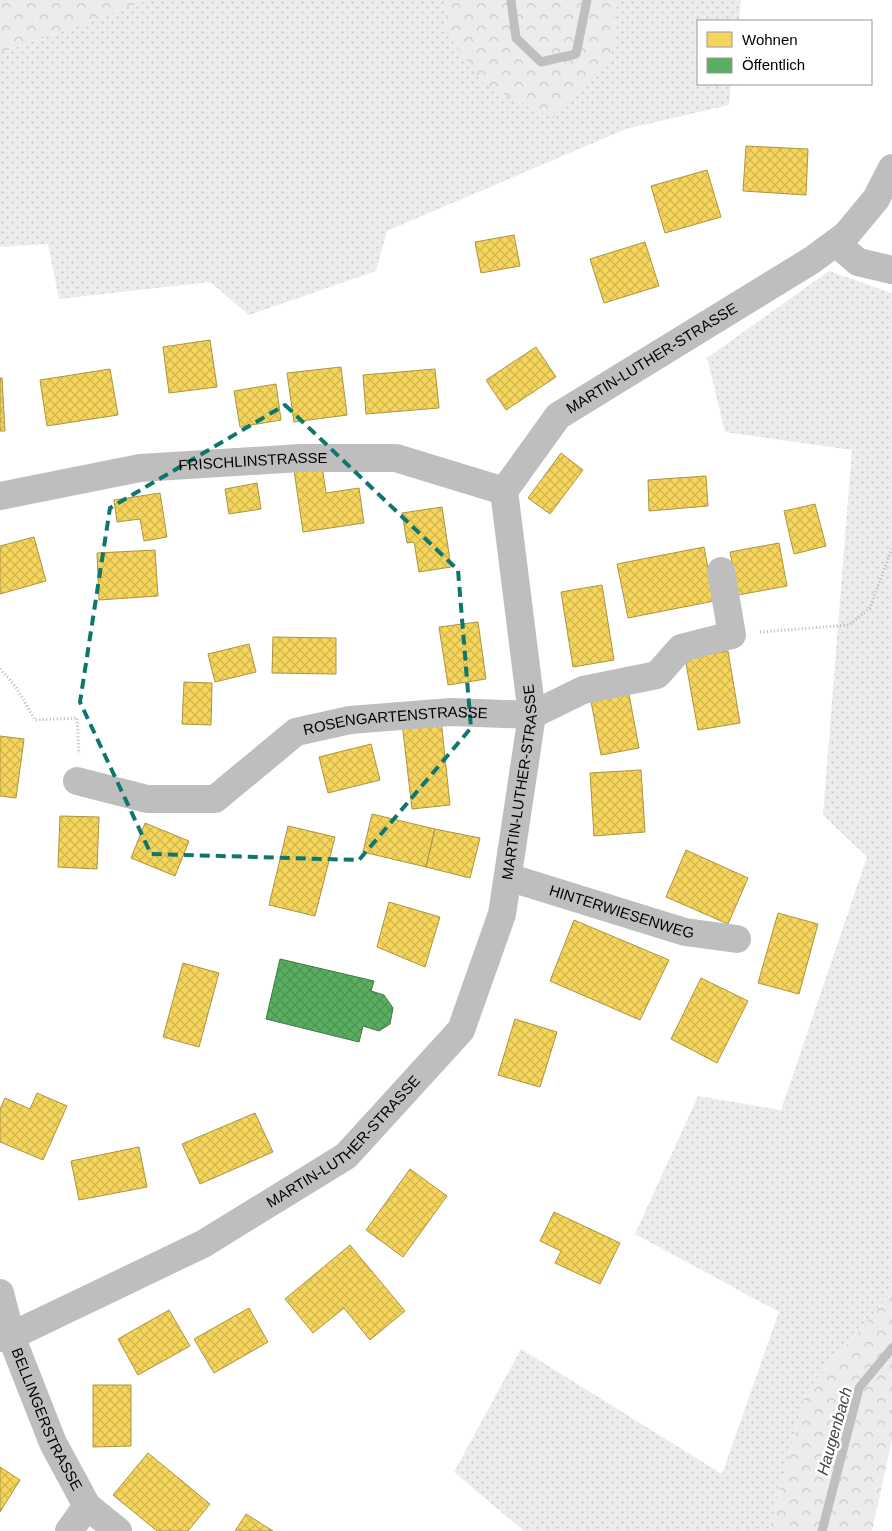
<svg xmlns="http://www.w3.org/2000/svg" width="892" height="1531" font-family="Arial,sans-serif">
  <defs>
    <pattern id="grass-dots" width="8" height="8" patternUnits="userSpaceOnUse" patternTransform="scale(1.25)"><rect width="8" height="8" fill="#ececec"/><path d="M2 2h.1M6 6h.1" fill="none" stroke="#c9c9c9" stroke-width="1.8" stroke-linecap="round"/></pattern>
    <pattern id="forest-crowns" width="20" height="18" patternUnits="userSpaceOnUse" patternTransform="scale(1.25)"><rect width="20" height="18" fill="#ececec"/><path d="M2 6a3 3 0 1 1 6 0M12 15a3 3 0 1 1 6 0" fill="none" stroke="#c9c9c9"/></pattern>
    <pattern id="homes-cross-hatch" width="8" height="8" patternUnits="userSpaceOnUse" patternTransform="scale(1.25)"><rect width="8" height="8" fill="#f6d55c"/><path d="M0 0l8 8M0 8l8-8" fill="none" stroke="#d1b54e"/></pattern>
    <pattern id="public-cross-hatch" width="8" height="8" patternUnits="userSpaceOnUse" patternTransform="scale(1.25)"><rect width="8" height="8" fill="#5aae61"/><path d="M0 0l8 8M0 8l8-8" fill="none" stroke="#4c9452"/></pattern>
  </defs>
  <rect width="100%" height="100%" fill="#fff"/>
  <g fill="url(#grass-dots)">
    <path d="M148 0H446L445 30 611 59 617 0H741L739 21H698V84H731L729 105 626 129 387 231 376 271 249 315 210 282 59 299 48 244 0 247V53Z"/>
    <path d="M829 271 892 293V1292L806 1392 769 1531H524L454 1472 521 1349 722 1474 779 1312 635 1234 698 1096 781 1110 867 857 823 815 852 450 725 432 707 358Z"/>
  </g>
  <g fill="url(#forest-crowns)">
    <path d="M0 0H148L0 53Z"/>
    <path d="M446 0H617L611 59 553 118 483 84 445 30Z"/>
    <path d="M892 1292V1440L872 1531H769L806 1392Z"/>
  </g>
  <g fill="url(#homes-cross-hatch)" stroke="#ac9540">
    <path d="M746 146 808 149 806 195 743 191Z"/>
    <path d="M707 170 721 217 665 233 651 186Z"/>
    <path d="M514 235 520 266 481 273 475 242Z"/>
    <path d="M645 242 659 286 604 303 590 259Z"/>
    <path d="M210 340 217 387 169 393 163 347Z"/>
    <path d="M536 347 556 377 506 410 486 380Z"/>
    <path d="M341 367 347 415 294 422 287 373Z"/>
    <path d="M110 369 118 415 47 426 40 380Z"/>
    <path d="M435 369 439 408 366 414 363 375Z"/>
    <path d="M0 378H2L5 431H0Z"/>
    <path d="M276 384 281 420 240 427 234 391Z"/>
    <path d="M561 453 583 470 550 514 528 498Z"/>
    <path d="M322 466 326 493 359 488 364 523 303 532 294 470Z"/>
    <path d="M706 476 708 506 649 511 648 480Z"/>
    <path d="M257 483 261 509 229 514 225 489Z"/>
    <path d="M160 493 167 537 144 541 140 519 117 522 114 500Z"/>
    <path d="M815 504 826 546 794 554 784 511Z"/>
    <path d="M442 507 451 567 419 572 414 542 407 543 402 513Z"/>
    <path d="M34 537 46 581 0 594V546Z"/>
    <path d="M779 543 787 586 738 595 730 552Z"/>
    <path d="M704 547 714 601 628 618 617 564Z"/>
    <path d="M155 550 158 596 99 600 97 553Z"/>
    <path d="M602 585 614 660 573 667 561 592Z"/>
    <path d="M478 622 486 679 448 685 439 627Z"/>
    <path d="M273 637 336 638V674L272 673Z"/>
    <path d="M249 644 256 672 215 682 208 654Z"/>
    <path d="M728 651 740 723 698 730 685 658Z"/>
    <path d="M184 682 212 683 211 725 182 724Z"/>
    <path d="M628 689 639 748 601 755 590 696Z"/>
    <path d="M441 719 450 805 412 809 402 723Z"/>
    <path d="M0 736 24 739 16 798 0 796Z"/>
    <path d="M371 744 380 780 328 793 319 757Z"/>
    <path d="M641 770 645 832 594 836 590 773Z"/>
    <path d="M372 814 435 829 426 867 363 852Z"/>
    <path d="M60 816 99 817 97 869 58 867Z"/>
    <path d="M145 823 189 841 175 876 131 858Z"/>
    <path d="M288 826 335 837 315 916 269 905Z"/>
    <path d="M435 829 480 838 470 878 426 867Z"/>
    <path d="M686 850 748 878 728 924 666 897Z"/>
    <path d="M389 902 440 917 425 967 377 947Z"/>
    <path d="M778 913 818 924 799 994 758 983Z"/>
    <path d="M574 920 669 960 640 1020 550 981Z"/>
    <path d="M183 963 219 973 199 1047 163 1037Z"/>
    <path d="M701 978 748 1001 717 1063 671 1039Z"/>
    <path d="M515 1019 557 1032 540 1087 498 1075Z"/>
    <path d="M37 1093 67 1106 43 1160 0 1142V1109L5 1098 30 1109Z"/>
    <path d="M255 1113 273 1152 200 1184 182 1144Z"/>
    <path d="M139 1147 147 1187 79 1200 71 1161Z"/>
    <path d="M410 1169 447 1196 403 1257 366 1230Z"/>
    <path d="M554 1212 620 1243 600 1284 555 1263 561 1251 540 1241Z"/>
    <path d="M350 1245 405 1311 370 1340 344 1308 313 1333 285 1299Z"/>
    <path d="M249 1308 268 1342 214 1373 194 1339Z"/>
    <path d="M169 1310 190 1346 138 1375 118 1339Z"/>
    <path d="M93 1385H131V1446L93 1447Z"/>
    <path d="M148 1453 210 1504 188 1531H157L113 1495Z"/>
    <path d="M0 1467 20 1480 0 1512Z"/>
    <path d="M246 1514 273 1531H235Z"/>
  </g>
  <path fill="url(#public-cross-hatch)" stroke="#3f7a44" d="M280 959 374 981 371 991 384 995 393 1008 390 1024 379 1031 363 1026 359 1042 266 1019Z"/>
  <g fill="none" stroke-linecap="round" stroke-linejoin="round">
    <g stroke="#bfbfbf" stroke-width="9">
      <path d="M511 0 516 38 541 62 576 54 587 0"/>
      <path d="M822 1531 859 1388 892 1348"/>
    </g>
    <g stroke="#b9b9b9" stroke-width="3" stroke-dasharray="1 2.5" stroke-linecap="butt">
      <path d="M760 632 849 625 870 608 892 548"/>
      <path d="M0 669 16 687 35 720 77 718 79 754"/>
    </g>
    <g stroke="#bebebe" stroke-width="28">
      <path d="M836 243 858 262 892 270"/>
      <path id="s1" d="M0 496 140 468 301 458H396L504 491"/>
      <path id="s2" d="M77 781 147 799H215L296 732 350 720 451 712 532 715 583 690 657 675 681 648 732 635 721 571"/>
      <path id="s3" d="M508 877 685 932 737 939"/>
      <path id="s4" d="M0 1338 11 1336 203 1244 346 1156 461 1030 502 914 532 715 504 491 558 416 812 260 846 235 876 199 892 168"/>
      <path d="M69 1531 87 1506"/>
    </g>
    <path stroke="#bebebe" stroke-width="28" id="s5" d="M0 1293 11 1336 53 1443 87 1506 118 1531"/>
  </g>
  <path fill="none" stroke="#0f766e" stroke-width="4" stroke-dasharray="10 6" stroke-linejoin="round" d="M285 405 458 570 471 728 359 860 151 854 80 702 110 508Z"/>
  <g text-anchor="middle" stroke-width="5" stroke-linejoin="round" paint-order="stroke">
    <g font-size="15" fill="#000" stroke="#fff">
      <text dy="5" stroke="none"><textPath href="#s4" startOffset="1315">MARTIN-LUTHER-STRASSE</textPath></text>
      <text dy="5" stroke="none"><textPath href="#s1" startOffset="256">FRISCHLINSTRASSE</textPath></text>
      <text dy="5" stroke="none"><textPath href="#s2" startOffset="346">ROSENGARTENSTRASSE</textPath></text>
      <text dy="5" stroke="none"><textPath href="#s4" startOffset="819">MARTIN-LUTHER-STRASSE</textPath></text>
      <text dy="5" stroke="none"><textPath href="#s3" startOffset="119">HINTERWIESENWEG</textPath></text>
      <text dy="5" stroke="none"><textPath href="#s4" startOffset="399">MARTIN-LUTHER-STRASSE</textPath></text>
      <text dy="5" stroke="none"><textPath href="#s5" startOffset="135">BELLINGERSTRASSE</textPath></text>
    </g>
    <g font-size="16" font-style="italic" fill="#444" stroke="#fff">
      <text transform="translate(834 1431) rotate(-74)" y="6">Haugenbach</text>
    </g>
  </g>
  <rect x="697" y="20" width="175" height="65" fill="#ffffff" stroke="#999999"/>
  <rect x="707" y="32" width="25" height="15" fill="#f6d55c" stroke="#999999"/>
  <text x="742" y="45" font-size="15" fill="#000000">Wohnen</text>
  <rect x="707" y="58" width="25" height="15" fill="#5aae61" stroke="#999999"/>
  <text x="742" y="70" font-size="15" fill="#000000">Öffentlich</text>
</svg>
